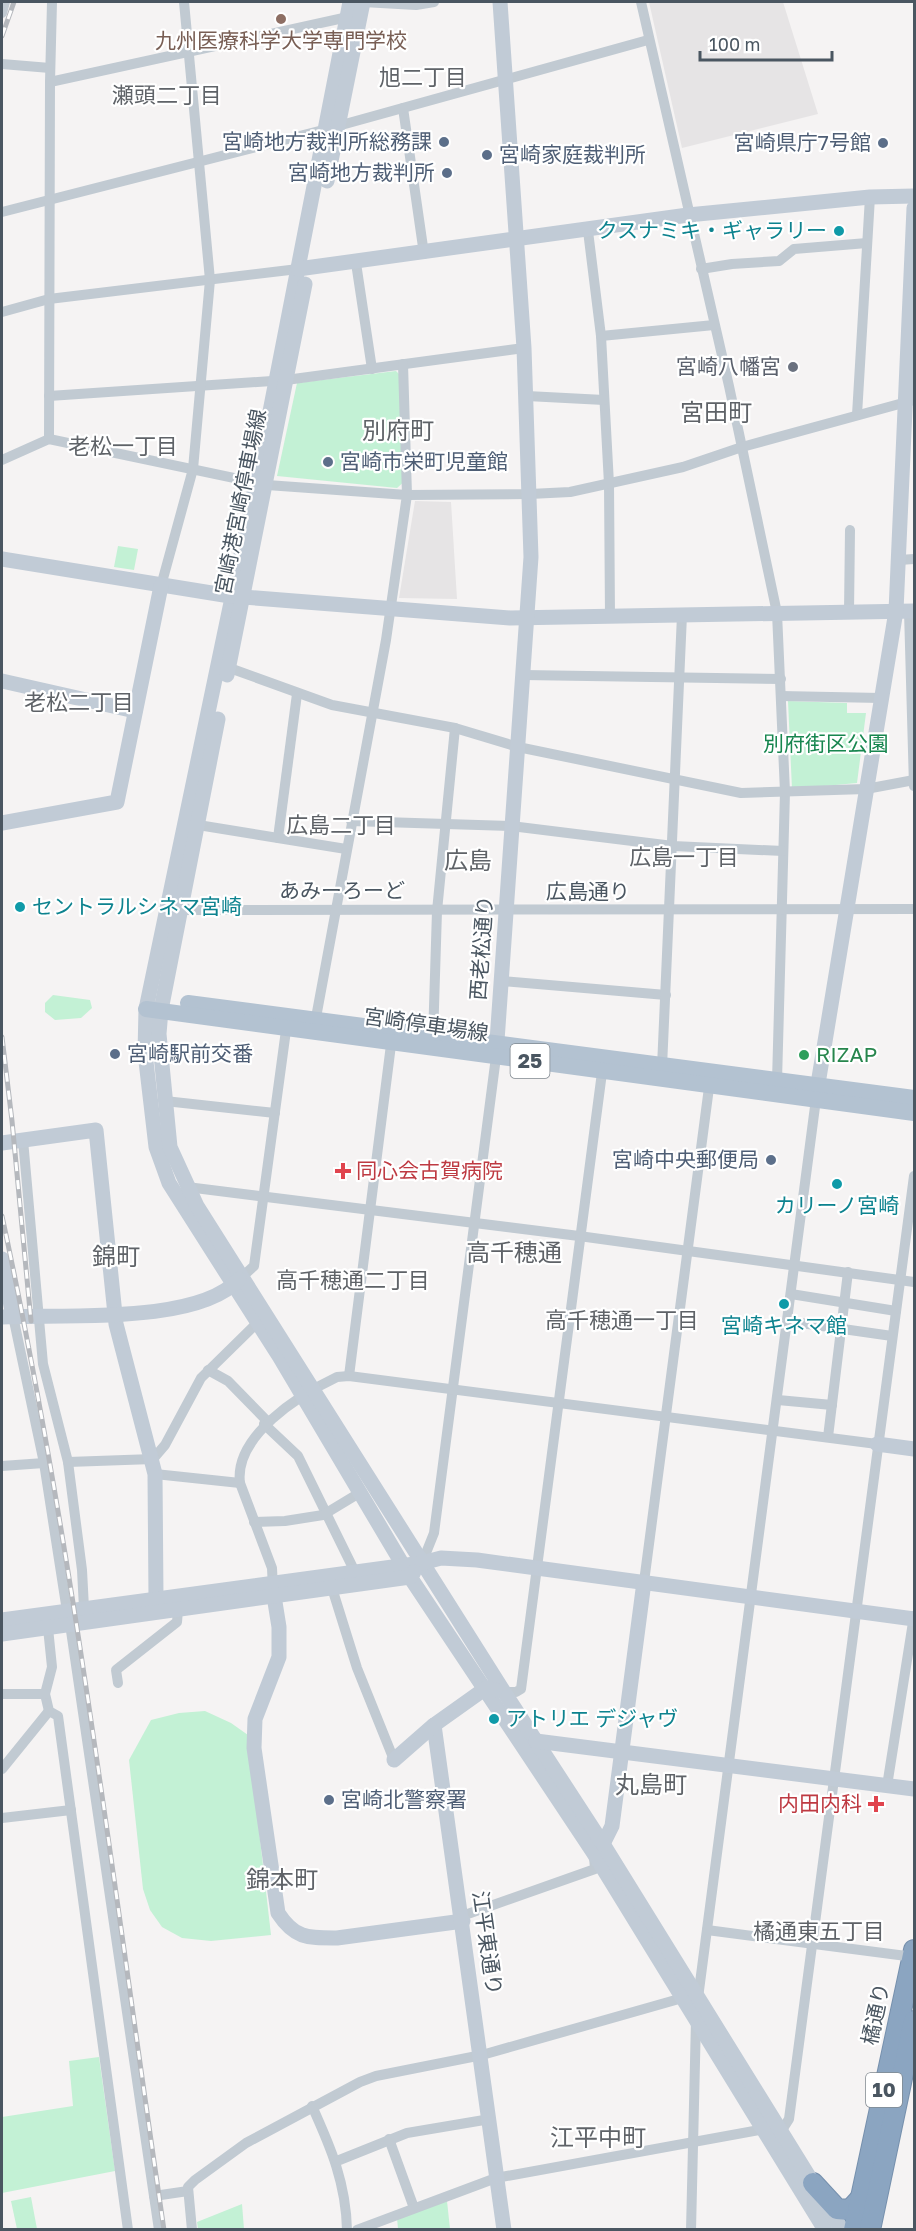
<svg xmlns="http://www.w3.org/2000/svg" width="916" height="2231" font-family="'Golos Text','Noto Sans JP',sans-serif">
  <rect width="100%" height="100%" fill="#f5f3f3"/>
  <g fill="#e6e4e5">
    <path d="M649 2H783L818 114 682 148Z"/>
    <path d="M415 501 451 502 457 599 399 598Z"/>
  </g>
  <g fill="#c3f1d5">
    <path d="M396 371 400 375 406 480 397 488 277 476 297 383Z"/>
    <path d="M118 546 138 549 134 570 114 567Z"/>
    <path d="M788 701 847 703V713H866L857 783 792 789Z"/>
    <path d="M53 995 90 1000 92 1008 81 1018 55 1020 45 1012V1003Z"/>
    <path d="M205 1711 231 1723 248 1735 271 1935 211 1941 182 1938 162 1927 150 1910 143 1889 129 1760 151 1720 179 1713Z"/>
    <path d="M99 2057 115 2171 2 2193V2117L73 2106 69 2061Z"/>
    <path d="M31 2197 37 2229H17L11 2201Z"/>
    <path d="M447 2201 450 2229H398L397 2218Z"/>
    <path d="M242 2204 244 2229H198L197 2222Z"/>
  </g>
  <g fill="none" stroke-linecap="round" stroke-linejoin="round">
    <defs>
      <g id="highway">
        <path d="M813 2183 837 2209 850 2210 860 2199"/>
        <path d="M854 2230 914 1950"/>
        <path d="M870 2230 914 2021"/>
      </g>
    </defs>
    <use href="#highway" stroke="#7690ad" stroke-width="22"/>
    <g stroke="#c1cad2" stroke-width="10">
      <path d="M363 2 416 5 434 2"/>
      <path d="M641 2 729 386 777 613 785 792 777 1081"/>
      <path d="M2 13 5 2"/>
      <path d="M2 64 50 68"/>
      <path d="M50 82 348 17"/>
      <path d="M403 108 424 254"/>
      <path d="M2 212 327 129 648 40"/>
      <path d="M588 231 601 336 609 484 610 616"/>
      <path d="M356 263 372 369"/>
      <path d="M701 269 732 264 779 261 794 249 867 243"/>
      <path d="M2 312 49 299 298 269"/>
      <path d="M601 336 714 325"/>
      <path d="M49 396 286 380 524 348"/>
      <path d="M527 396 604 400"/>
      <path d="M857 415 870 197"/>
      <path d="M49 439 50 82 52 2"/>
      <path d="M2 460 49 439 267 485 407 495 530 494 570 492 683 467 742 447 914 400"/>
      <path d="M899 560 914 559"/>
      <path d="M161 586 193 469 210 280 184 2"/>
      <path d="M909 611 914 786"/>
      <path d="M849 612 850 530"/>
      <path d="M224 666 332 705 455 728 518 747 741 793 866 789 914 780"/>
      <path d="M523 675 781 679"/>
      <path d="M781 696 881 698"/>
      <path d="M351 821 511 826 673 846 783 851"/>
      <path d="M192 824 346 849"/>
      <path d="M278 838 297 694"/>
      <path d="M174 910 914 909"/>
      <path d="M501 981 666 995"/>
      <path d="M315 1023 386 640 407 495 403 364"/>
      <path d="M433 1039 437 911 455 728"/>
      <path d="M662 1067 682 615"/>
      <path d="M165 1101 275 1113"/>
      <path d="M23 1140 43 1364 68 1462 82 1570 84 1608"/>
      <path d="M187 1187 579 1236 914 1282"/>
      <path d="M243 1276 254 1266 287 1023"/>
      <path d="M791 1294 896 1311"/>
      <path d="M13 1316 44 1463 67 1611"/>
      <path d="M787 1321 892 1336"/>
      <path d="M208 1370 228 1381 268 1422"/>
      <path d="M349 1376 392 1037"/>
      <path d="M778 1400 832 1405"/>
      <path d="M264 1424 298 1456 355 1572"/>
      <path d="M828 1437 848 1272"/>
      <path d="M68 1462 153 1459 165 1445 201 1378 258 1322"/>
      <path d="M2 1466 44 1463"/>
      <path d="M155 1474 240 1483"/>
      <path d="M254 1522 285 1521 323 1515 361 1492"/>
      <path d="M422 1563 434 1533 496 1057"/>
      <path d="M644 1582 710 1080"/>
      <path d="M332 1588 357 1668 394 1760"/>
      <path d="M273 1589 272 1568 240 1483C234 1436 299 1395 337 1377L349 1376 877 1444"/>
      <path d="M70 1624 159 2230"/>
      <path d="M48 1628 52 1667 45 1694 49 1711 58 1716 128 2230"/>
      <path d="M118 1683 116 1670 177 1622 178 1610 172 1607"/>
      <path d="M504 1692H516L521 1689 603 1065"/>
      <path d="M2 1694H45"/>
      <path d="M2 1769 49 1711"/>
      <path d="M887 1786 914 1616"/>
      <path d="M2 1818 71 1810"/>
      <path d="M462 1916 595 1869 594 1857"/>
      <path d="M707 1930 914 1957"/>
      <path d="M698 1998 816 1099"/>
      <path d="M312 2106C331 2148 346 2183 347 2230"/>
      <path d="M782 2130 789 2119 914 1176"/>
      <path d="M389 2139 414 2208"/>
      <path d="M337 2161 407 2133 490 2119"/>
      <path d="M154 2196 188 2191"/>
      <path d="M192 2230 188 2187 195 2180 246 2143 360 2082 376 2076 482 2055 686 1997"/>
      <path d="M357 2230 496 2178 765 2129"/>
      <path d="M691 2230 696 2020"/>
    </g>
    <g stroke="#c1cbd6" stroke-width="15">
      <path d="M350 2 256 483 146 1009 145 1053 156 1147 169 1183 279 1356 410 1577 593 1852 825 2230"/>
      <path d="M327 181 363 2"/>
      <path d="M298 269 688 215 870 197 914 196"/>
      <path d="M2 559 230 596 510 618 914 611"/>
      <path d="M227 675 305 284"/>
      <path d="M2 681 135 711"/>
      <path d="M218 719 161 1010 159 1034 170 1147 197 1206 504 1692 603 1844 842 2230"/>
      <path d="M2 823 117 802 161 586"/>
      <path d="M496 1055 531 557 524 348 500 2"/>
      <path d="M816 1096 896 611 914 208"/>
      <path d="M2 1143 96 1130 116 1324 155 1474 156 1598"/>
      <path d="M2 1259 13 1316"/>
      <path d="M2 1317C61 1314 198 1325 239 1279"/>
      <path d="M877 1444 914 1449"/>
      <path d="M274 1596 279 1627V1657L255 1719 254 1748 278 1913C295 1939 308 1938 337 1938L463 1921"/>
      <path d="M2 1620 422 1563 441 1558 477 1560 914 1619"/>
      <path d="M2 1634 410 1577 414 1572"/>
      <path d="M434 1725 504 2230"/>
      <path d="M536 1741 914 1789"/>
      <path d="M394 1760 434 1725 486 1688 495 1690"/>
      <path d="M603 1844 612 1826 644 1582"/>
    </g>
    <g stroke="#b3c2d1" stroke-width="16">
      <path d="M188 1003 914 1098"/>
      <path d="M146 1009 914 1113"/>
    </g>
    <use href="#highway" stroke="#8ba5c1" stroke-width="20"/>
    <defs>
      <g id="rail">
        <path d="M2 36 14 2"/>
        <path d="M2 1037 12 1121 31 1321"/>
        <path d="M2 1216C74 1551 114 1891 164 2230"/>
      </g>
    </defs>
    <use href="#rail" stroke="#b5b8bd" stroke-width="5"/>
    <use href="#rail" stroke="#fff" stroke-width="3" stroke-dasharray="9" stroke-linecap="butt"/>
  </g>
  <circle fill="#8d6e63" stroke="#fff" stroke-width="2" cx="281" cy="19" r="6"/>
  <g fill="#5c6f8a" stroke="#fff" stroke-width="2">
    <circle cx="444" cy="142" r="6"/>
    <circle cx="883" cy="143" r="6"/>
    <circle cx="487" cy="155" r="6"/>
    <circle cx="447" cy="173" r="6"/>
    <circle cx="328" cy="462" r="6"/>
    <circle cx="115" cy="1054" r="6"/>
    <circle cx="771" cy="1160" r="6"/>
    <circle cx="329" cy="1800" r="6"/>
  </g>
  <g fill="#0f9aa8" stroke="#fff" stroke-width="2">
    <circle cx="839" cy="231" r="6"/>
    <circle cx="20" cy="907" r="6"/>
    <circle cx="837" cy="1184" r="6"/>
    <circle cx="784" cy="1304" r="6"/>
    <circle cx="494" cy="1719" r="6"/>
  </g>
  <circle fill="#6b7280" stroke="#fff" stroke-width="2" cx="793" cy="367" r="6"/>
  <circle fill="#2e9e5b" stroke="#fff" stroke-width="2" cx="804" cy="1055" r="6"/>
  <g fill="#e0444e" stroke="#fff" stroke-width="2">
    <path d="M340 1162h6v6h6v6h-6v6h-6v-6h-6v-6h6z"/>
    <path d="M873 1795h6v6h6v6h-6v6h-6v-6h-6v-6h6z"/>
  </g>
  <g text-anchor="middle" stroke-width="4.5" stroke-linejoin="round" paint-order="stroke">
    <g fill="#fff" stroke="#808990" stroke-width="1.5">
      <rect x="510.5" y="1044" width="39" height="34" rx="4.5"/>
      <rect x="866" y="2073" width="36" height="34" rx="4.5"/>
    </g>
    <g font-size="20" font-weight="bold" fill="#4a5661">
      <text x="530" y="1068">25</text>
      <text x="884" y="2097">10</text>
    </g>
    <g font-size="21" fill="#785e54" stroke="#fff">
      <text x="281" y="48">九州医療科学大学専門学校</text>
    </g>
    <g font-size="21" fill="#4e5e75" stroke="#fff" text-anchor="end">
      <text x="432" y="149">宮崎地方裁判所総務課</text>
      <text x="871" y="150">宮崎県庁7号館</text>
      <text x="499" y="162" text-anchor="start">宮崎家庭裁判所</text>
      <text x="435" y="180">宮崎地方裁判所</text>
      <text x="340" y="469" text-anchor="start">宮崎市栄町児童館</text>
      <text x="127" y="1061" text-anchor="start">宮崎駅前交番</text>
      <text x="759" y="1167">宮崎中央郵便局</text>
      <text x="341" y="1807" text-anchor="start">宮崎北警察署</text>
    </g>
    <g font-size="21" fill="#0d838f" stroke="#fff" text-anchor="start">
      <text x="827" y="238" text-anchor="end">クスナミキ・ギャラリー</text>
      <text x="32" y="914">セントラルシネマ宮崎</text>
      <text x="837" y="1213" text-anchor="middle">カリーノ宮崎</text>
      <text x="784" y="1333" text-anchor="middle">宮崎キネマ館</text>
      <text x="506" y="1726">アトリエ デジャヴ</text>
    </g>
    <g font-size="21" fill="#5b616d" stroke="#fff" text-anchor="end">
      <text x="781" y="374">宮崎八幡宮</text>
    </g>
    <g font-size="21" fill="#4a5661" stroke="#fff">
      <text transform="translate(241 502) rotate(-79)" y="7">宮崎港宮崎停車場線</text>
      <text x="342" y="898">あみーろーど</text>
      <text x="588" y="899">広島通り</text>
      <text transform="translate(482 948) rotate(-86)" y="7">西老松通り</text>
      <text transform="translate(426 1025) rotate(8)" y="7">宮崎停車場線</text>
      <text transform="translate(487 1943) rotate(82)" y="7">江平東通り</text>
      <text transform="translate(876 2014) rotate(-78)" y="7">橘通り</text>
    </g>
    <g font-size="21" fill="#17864f" stroke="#fff">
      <text x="826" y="751">別府街区公園</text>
    </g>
    <g font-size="21" fill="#27864d" stroke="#fff" text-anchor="start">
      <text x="816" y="1062">RIZAP</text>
    </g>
    <g font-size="21" fill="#be3a42" stroke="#fff" text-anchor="start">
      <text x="356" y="1178">同心会古賀病院</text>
      <text x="862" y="1811" text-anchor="end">内田内科</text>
    </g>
    <g font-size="22" fill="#5f6368" stroke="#fff">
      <text x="423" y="85">旭二丁目</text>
      <text x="167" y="103">瀬頭二丁目</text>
      <text x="123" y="454">老松一丁目</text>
      <text x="79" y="710">老松二丁目</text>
      <text x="341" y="833">広島二丁目</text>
      <text x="684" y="865">広島一丁目</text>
      <text x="353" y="1288">高千穂通二丁目</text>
      <text x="622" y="1328">高千穂通一丁目</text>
      <text x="819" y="1939">橘通東五丁目</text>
    </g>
    <g font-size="24" fill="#5f6368" stroke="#fff">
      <text x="716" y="421">宮田町</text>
      <text x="398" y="439">別府町</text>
      <text x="468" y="869">広島</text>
      <text x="514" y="1261">高千穂通</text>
      <text x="116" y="1265">錦町</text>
      <text x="651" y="1793">丸島町</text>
      <text x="282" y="1888">錦本町</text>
      <text x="598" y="2146">江平中町</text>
    </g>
  </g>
  <rect width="916" height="2231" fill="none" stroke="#4a5661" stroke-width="6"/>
  <path d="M700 51v9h132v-9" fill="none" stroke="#4a5661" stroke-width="3"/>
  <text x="709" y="51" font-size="18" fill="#4a5661" stroke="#ffffff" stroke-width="4.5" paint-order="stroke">100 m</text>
</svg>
